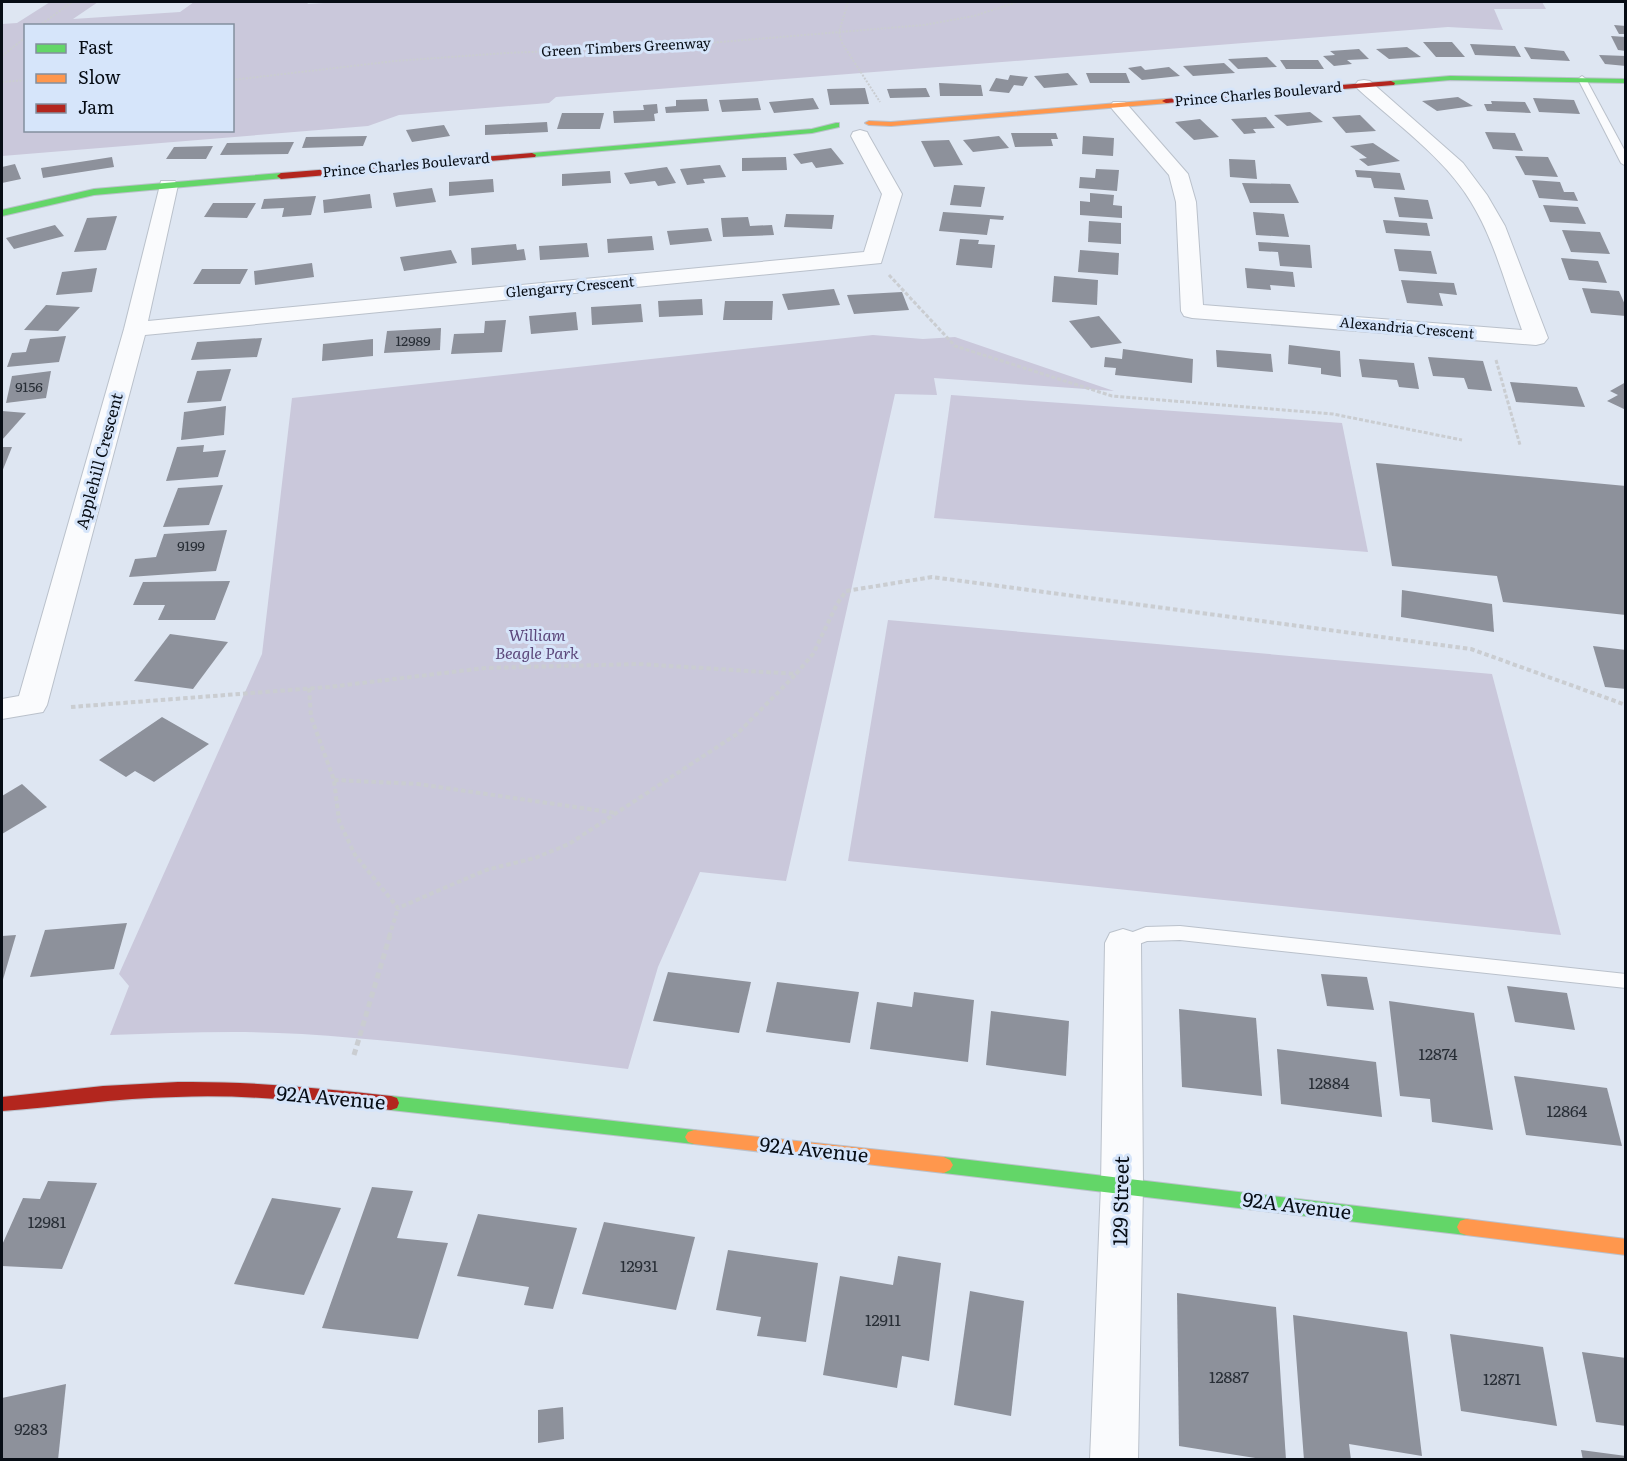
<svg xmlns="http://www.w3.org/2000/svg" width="1627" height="1461" font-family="Literata,serif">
  <rect width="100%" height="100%" fill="#dee6f2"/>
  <g fill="#cac8db" fill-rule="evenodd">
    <path d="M50 2H98L73 19 180 12 194 2H310L307 4 341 2H1542L1546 9H1494L1503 30 1448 27 556 97 549 103 399 115 368 126 2 156V24L17 23ZM26 26H232V130H26Z"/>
    <path d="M873 335 923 339 955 337 1114 391 934 378 937 395 895 394 786 881 700 872 658 967 628 1069C520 1056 411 1041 302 1034 238 1030 174 1033 110 1035L129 986 119 974 262 654 292 398Z"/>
    <path d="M951 395 1342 423 1368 552 934 518Z"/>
    <path d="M888 620 1492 674 1561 935 848 861Z"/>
  </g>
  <g fill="#8d919b">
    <path d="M1614 25 1626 26V34H1619Z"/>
    <path d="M1611 36 1626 37V51L1618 50Z"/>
    <path d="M1423 42H1452L1465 57H1436Z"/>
    <path d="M1470 44 1515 46 1521 57 1475 55Z"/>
    <path d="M1407 47 1421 57 1389 59 1376 49Z"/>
    <path d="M1524 47 1564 51 1570 61 1531 59Z"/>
    <path d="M1359 49 1369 59 1347 60 1352 64 1334 66 1323 56 1335 55 1330 51Z"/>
    <path d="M1599 55 1626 56V66L1605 64Z"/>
    <path d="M1267 57 1277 67 1238 69 1228 59Z"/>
    <path d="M1280 60H1318L1324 69H1286Z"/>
    <path d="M1224 63 1235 73 1193 76 1183 66Z"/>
    <path d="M1141 66 1145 70 1169 67 1180 76 1142 80 1128 68Z"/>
    <path d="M1068 73 1078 85 1044 88 1034 76Z"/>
    <path d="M1086 73H1126L1130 83H1090Z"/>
    <path d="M1010 75 1028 77 1023 86 1014 85 1009 93 989 91 996 78 1008 80Z"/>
    <path d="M939 83 981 85 983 96H940Z"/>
    <path d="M865 88 869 104 830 105 827 89Z"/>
    <path d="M926 88 930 97 890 98 887 89Z"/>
    <path d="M1458 97 1473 106 1437 111 1422 101Z"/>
    <path d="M758 98 761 110 722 112 719 100Z"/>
    <path d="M813 98 819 109 774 113 769 102Z"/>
    <path d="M1533 98 1574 100 1580 114 1539 112Z"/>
    <path d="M707 99 709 111 666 113 665 107 676 106V100Z"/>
    <path d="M1491 101 1525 102 1531 113 1487 111 1484 104H1492Z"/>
    <path d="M657 104 658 113 654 114 655 121 614 123 613 111 644 110 643 105Z"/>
    <path d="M1310 112 1323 122 1287 126 1274 115Z"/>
    <path d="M562 113H604L600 129H557Z"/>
    <path d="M1360 115 1376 131 1346 133 1332 117Z"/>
    <path d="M1266 117 1275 128 1253 129 1256 133 1244 134 1231 119Z"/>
    <path d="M1200 119 1219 137 1194 140 1175 122Z"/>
    <path d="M547 122 548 132 485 135V125Z"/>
    <path d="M444 125 450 136 412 142 406 130Z"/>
    <path d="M1485 132 1515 133 1523 151 1493 149Z"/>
    <path d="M1011 133H1056L1058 139H1051L1053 146 1015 147Z"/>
    <path d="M367 136 363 146 302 148 306 137Z"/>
    <path d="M999 136 1009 148 973 152 963 140Z"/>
    <path d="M1083 136 1114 138 1113 156 1082 154Z"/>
    <path d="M949 140 963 165 934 167 921 141Z"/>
    <path d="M294 142 288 154 220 155 227 143Z"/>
    <path d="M1373 143 1400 161 1368 166 1359 159 1367 158 1350 146Z"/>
    <path d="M213 146 206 159H166L174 147Z"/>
    <path d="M831 148 844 164 816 168 812 162 801 164 793 154Z"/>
    <path d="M1515 156 1548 157 1558 177 1525 175Z"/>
    <path d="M112 157 114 167 43 178 41 168Z"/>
    <path d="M786 157 787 170 742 171V158Z"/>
    <path d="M1229 159 1255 160 1257 179 1230 177Z"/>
    <path d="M15 164 21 179 2 183V167Z"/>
    <path d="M720 165 726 177 703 179 705 183 687 185 680 169Z"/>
    <path d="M667 167 676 183 658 186 655 181 630 184 624 173Z"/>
    <path d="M1096 169 1119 170 1117 191 1079 188 1080 177 1095 178Z"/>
    <path d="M1355 170 1400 173 1405 190 1374 188 1371 178 1357 177Z"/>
    <path d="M610 171 611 183 562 186V174Z"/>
    <path d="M493 179 494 192 449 196V182Z"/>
    <path d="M1532 180 1560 182 1564 192H1574L1578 201 1539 198Z"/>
    <path d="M1242 183 1290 184 1299 203H1250Z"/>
    <path d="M954 185 985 187 981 207 950 205Z"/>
    <path d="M432 188 436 202 396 207 393 193Z"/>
    <path d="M1090 193 1114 195 1113 205 1122 206V218L1080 215V201L1090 202Z"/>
    <path d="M370 194 372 208 324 213 323 200Z"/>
    <path d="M316 196 311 215 282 217 284 208 261 209 264 199Z"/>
    <path d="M1394 197 1428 200 1433 219 1399 217Z"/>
    <path d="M213 203H256L247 218 204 217Z"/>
    <path d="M1543 205 1578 207 1586 224 1550 222Z"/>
    <path d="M943 212 1004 216 1003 220 990 219 987 235 939 231Z"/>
    <path d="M1253 212 1284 214 1289 237 1256 235Z"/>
    <path d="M786 214 834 215 832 229 784 227Z"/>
    <path d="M117 216 106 250 74 252 87 218Z"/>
    <path d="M748 217 750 226 772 225 774 235 723 237 721 218Z"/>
    <path d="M1383 220 1427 223 1430 236 1386 233Z"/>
    <path d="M1089 221 1121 223V244L1088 242Z"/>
    <path d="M55 225 64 236 14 249 6 238Z"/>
    <path d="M708 228 712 241 670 245 667 231Z"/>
    <path d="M1562 230 1600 232 1610 254 1571 252Z"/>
    <path d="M652 236 654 250 608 253 607 239Z"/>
    <path d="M960 239 979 240 978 244 995 245 992 268 956 265Z"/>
    <path d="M1258 242 1310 245 1312 268 1280 266 1278 252 1259 251Z"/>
    <path d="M587 243 589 257 540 260 539 246Z"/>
    <path d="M516 244 517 250 524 249 526 260 472 265 471 248Z"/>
    <path d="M1394 249 1431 251 1437 274 1399 271Z"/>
    <path d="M451 250 457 263 404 271 400 257Z"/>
    <path d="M1080 250 1119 253 1118 275 1078 272Z"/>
    <path d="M1561 258 1598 261 1607 283 1569 280Z"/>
    <path d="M312 263 314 277 255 285 254 271Z"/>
    <path d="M97 268 92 292 56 295 62 272Z"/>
    <path d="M1245 268 1293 272 1295 287 1270 285 1271 290 1247 288Z"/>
    <path d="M202 269H248L240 284H193Z"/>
    <path d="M1054 276 1098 280 1097 305 1052 302Z"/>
    <path d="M1401 280 1454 283 1457 295 1439 293 1443 306 1407 303Z"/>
    <path d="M1582 288 1619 291 1626 307V316L1591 313Z"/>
    <path d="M834 289 840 305 788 310 782 294Z"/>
    <path d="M902 292 909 310 854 314 847 295Z"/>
    <path d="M702 299 703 315 659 317 658 301Z"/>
    <path d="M725 301H773L772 320H723Z"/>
    <path d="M641 304 643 322 592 325 591 307Z"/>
    <path d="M46 305 80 307 58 331 24 330Z"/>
    <path d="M576 312 578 330 531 334 529 316Z"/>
    <path d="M1099 316 1122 343 1091 348 1069 321Z"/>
    <path d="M506 320 502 352 451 354 454 334 484 333 485 321Z"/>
    <path d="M441 328 440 350 384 353 387 331Z"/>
    <path d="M66 336 59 362 7 367 12 353 26 352 30 339Z"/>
    <path d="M262 338 257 357 191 360 197 342Z"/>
    <path d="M373 339V356L322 361 323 344Z"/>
    <path d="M1289 345 1340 351 1341 377 1321 374V368L1288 364Z"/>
    <path d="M1123 349 1193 359 1192 383 1115 375 1116 368 1104 367 1105 357 1122 359Z"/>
    <path d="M1216 350 1271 354 1273 372 1217 367Z"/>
    <path d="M1428 357 1483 361 1492 391 1468 389 1464 378 1433 376Z"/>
    <path d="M1359 359 1414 363 1419 389 1399 387 1397 380 1362 377Z"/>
    <path d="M231 369 221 401 187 403 197 371Z"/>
    <path d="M51 371 46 398 6 403 12 376Z"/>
    <path d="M1510 382 1577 387 1585 407 1516 402Z"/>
    <path d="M1626 382V410L1607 401 1618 395 1610 391Z"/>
    <path d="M226 406 224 435 181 440 184 412Z"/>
    <path d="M2 411 26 413 2 440Z"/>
    <path d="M204 445 203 452 226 450 218 477 166 481 177 447Z"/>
    <path d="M2 447H12L2 472Z"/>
    <path d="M1376 463 1626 486V615L1503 602 1497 576 1392 566Z"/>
    <path d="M223 485 209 525 163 527 178 488Z"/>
    <path d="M227 530 216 571 129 577 135 559 156 557 164 534Z"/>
    <path d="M230 581 215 620H158L165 605H133L143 582Z"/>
    <path d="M1402 590 1492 604 1494 632 1401 617Z"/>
    <path d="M170 634 228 642 193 689 134 681Z"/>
    <path d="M1593 646 1626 650V689L1605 687Z"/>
    <path d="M162 717 209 744 154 782 135 771 126 777 99 760Z"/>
    <path d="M22 784 47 807 2 834V796Z"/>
    <path d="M127 923 114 969 30 977 45 930Z"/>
    <path d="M16 935 2 983V936Z"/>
    <path d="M668 972 751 982 739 1033 653 1021Z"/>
    <path d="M1321 974 1367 977 1374 1010 1327 1006Z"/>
    <path d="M777 982 859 992 850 1043 766 1032Z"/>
    <path d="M1507 986 1567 993 1575 1030 1515 1022Z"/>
    <path d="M914 992 974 1000 968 1062 870 1049 877 1002 912 1007Z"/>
    <path d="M1389 1001 1474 1013 1493 1130 1432 1122 1430 1099 1400 1096Z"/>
    <path d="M1179 1009 1256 1018 1262 1096 1182 1087Z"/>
    <path d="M991 1011 1069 1021 1066 1076 986 1065Z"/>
    <path d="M1277 1049 1376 1062 1382 1117 1281 1104Z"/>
    <path d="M1514 1076 1607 1088 1622 1146 1526 1135Z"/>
    <path d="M48 1181 97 1183 62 1269 2 1266V1245L23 1198 40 1199Z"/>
    <path d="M372 1187 413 1191 397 1238 448 1243 418 1339 322 1328Z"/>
    <path d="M272 1198 341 1208 304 1295 234 1284Z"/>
    <path d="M478 1214 577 1228 553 1309 524 1305 529 1287 457 1276Z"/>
    <path d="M604 1222 695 1237 676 1310 582 1294Z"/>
    <path d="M728 1250 818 1263 806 1342 757 1336 761 1317 716 1310Z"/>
    <path d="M898 1256 941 1263 929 1361 902 1356 897 1388 823 1375 840 1276 893 1285Z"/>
    <path d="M970 1291 1024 1301 1011 1416 954 1405Z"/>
    <path d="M1177 1293 1276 1307 1286 1460H1268L1179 1446Z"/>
    <path d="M1293 1315 1407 1332 1422 1456 1349 1444 1351 1460H1304Z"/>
    <path d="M1450 1334 1543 1347 1557 1426 1461 1411Z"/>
    <path d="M1582 1352 1626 1358V1426L1596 1422Z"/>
    <path d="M66 1384 58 1460H2V1398Z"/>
    <path d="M563 1407 564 1439 538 1443V1410Z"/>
    <path d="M1581 1450 1626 1456V1460H1583Z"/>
  </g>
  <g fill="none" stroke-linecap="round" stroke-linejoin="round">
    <defs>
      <g id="lane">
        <path d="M1582 76 1586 79 1626 153V166L1621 163 1578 79Z"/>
        <path d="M1180 926 1626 974V988L1180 940 1147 941 1123 950 1117 948 1114 943 1117 938 1146 927Z"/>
      </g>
      <g id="street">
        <path d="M1364 80 1370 81 1463 163 1487 195 1505 226 1548 338 1544 343 1536 345 1192 318 1184 316 1181 311 1176 202 1169 175 1113 110 1110 106 1113 102H1125L1188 174 1196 202 1203 305 1522 330C1506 287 1495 241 1471 202 1445 158 1395 123 1358 89L1355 85 1358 81Z"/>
        <path d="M860 130 867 132 869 136 902 194 881 263 145 335 47 705 43 712 2 719V699L19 696 124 329 161 181H175L178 185 148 321 864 252 882 194 851 136 853 132Z"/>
        <path d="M1123 929 1136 933 1141 943 1143 1185 1138 1460H1090L1101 1185 1105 943 1110 933Z"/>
      </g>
      <g id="fast">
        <path d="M1450 76 1626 79V83L1450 80 1391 85 1387 83 1391 81Z"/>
        <path d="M836 123H839V127L812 133 532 157 528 155 532 153 812 129Z"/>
        <path d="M281 173 285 176 284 178 94 195 2 216V210L94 189Z"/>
        <path d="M391 1096 694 1130 700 1132 703 1137 700 1142 694 1144 391 1110 385 1108 383 1103 385 1098Z"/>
        <path d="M944 1157 1466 1219 1472 1221 1475 1227 1472 1233 1466 1235 944 1173 938 1170 935 1165 938 1160Z"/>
      </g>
      <g id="slow">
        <path d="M1166 99H1169V103L891 126 869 125 865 123 869 121 891 122Z"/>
        <path d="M694 1130 944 1157 950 1160 953 1165 950 1170 944 1173 694 1144 688 1142 685 1137 688 1132Z"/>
        <path d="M1466 1219 1626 1239V1255L1466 1235 1460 1233 1457 1227 1460 1221Z"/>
      </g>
      <g id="jam">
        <path d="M1391 81 1395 83 1394 85 1166 103 1162 101 1166 99Z"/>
        <path d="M532 153 536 155 535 157 281 179 277 176 281 173Z"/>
        <path d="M178 1082C249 1081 320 1088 391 1096L397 1098 399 1103 397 1108 391 1110C319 1102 248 1094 176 1097 117 1098 60 1107 2 1111V1097L103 1086Z"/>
      </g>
    </defs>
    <use href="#lane" stroke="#bac1cb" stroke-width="2"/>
    <use href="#street" stroke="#bac1cb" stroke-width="2"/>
    <use href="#fast" stroke="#bac1cb" stroke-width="2"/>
    <use href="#slow" stroke="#bac1cb" stroke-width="2"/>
    <use href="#jam" stroke="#bac1cb" stroke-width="2"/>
    <g stroke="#cacdd1" stroke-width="2" stroke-dasharray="2 1.5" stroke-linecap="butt">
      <path d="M848 2 839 32 842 43 880 102"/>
      <path d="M39 26 72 2"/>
      <path d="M2 56 26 37"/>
      <path d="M232 80 395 61 506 53 661 47 924 25 974 16 1017 2"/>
      <path d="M2 82 26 80"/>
    </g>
    <g stroke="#cacdd1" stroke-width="3" stroke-dasharray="4 2" stroke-linecap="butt">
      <path d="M889 275 955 346 1112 396 1333 414 1462 440"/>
      <path d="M1496 360 1520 445"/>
    </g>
    <g stroke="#cacdd1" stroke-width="4" stroke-dasharray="4.5 3" stroke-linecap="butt">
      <path d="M309 688 311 717 334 780 339 821 355 855 398 908 486 870 535 858 569 844 737 734 796 674"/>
      <path d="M71 707 329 687 485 668 639 664 796 674 813 654 837 604 846 591 932 577 1471 649 1626 705"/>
      <path d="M334 780 418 784 616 813"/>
      <path d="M389 937 398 908"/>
    </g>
    <path stroke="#cacdd1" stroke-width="5" stroke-dasharray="6 4" stroke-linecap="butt" d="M354 1055 390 935"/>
    <use href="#lane" fill="#fafbfd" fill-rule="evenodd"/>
    <use href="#street" fill="#fafbfd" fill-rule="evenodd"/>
    <use href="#fast" fill="#63d668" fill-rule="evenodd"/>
    <use href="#slow" fill="#ff974d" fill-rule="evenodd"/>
    <use href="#jam" fill="#b3261e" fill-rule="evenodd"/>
  </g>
  <g text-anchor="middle" stroke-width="6" stroke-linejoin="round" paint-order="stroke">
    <g font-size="14" fill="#070d15" stroke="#d6e5fa">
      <text transform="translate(626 47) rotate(-3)" y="5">Green Timbers Greenway</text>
      <text transform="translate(1258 94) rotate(-5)" y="5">Prince Charles Boulevard</text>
      <text transform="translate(406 165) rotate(-5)" y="5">Prince Charles Boulevard</text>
      <text transform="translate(570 287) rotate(-5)" y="5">Glengarry Crescent</text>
      <text transform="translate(1407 328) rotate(5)" y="5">Alexandria Crescent</text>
    </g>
    <g font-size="14" fill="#282e36">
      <text x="413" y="346">12989</text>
      <text x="29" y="392">9156</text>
      <text x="191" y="551">9199</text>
    </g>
    <g font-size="16" fill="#070d15" stroke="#d6e5fa">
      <text transform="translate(99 461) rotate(-75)" y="6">Applehill Crescent</text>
    </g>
    <g font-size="16" font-style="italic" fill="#5d497c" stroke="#d6e5fa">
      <text x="537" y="641">William<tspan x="537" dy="18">Beagle Park</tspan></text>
    </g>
    <g font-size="16" fill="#282e36">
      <text x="1438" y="1060">12874</text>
      <text x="1329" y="1089">12884</text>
      <text x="1567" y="1117">12864</text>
      <text x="47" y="1228">12981</text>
      <text x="639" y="1272">12931</text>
      <text x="883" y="1326">12911</text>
      <text x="1229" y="1383">12887</text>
      <text x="1502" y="1385">12871</text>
      <text x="31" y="1435">9283</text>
    </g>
    <g font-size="20" fill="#070d15" stroke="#d6e5fa">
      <text transform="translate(331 1098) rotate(5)" y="7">92A Avenue</text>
      <text transform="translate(814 1150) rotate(6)" y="7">92A Avenue</text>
      <text transform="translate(1121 1201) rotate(-89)" y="7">129 Street</text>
      <text transform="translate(1297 1206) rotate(7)" y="7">92A Avenue</text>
    </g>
  </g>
  <rect width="1627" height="1461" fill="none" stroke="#070d15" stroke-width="6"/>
  <rect x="24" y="24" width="210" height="108" fill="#d6e5fa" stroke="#838f9e" stroke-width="1.5"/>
  <rect x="36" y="44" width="30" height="9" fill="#63d668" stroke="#838f9e" stroke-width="1.5"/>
  <text x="78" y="54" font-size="18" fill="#070d15">Fast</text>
  <rect x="36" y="74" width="30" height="9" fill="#ff974d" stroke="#838f9e" stroke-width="1.5"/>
  <text x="78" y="84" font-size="18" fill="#070d15">Slow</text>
  <rect x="36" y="104" width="30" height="9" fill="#b3261e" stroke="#838f9e" stroke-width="1.5"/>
  <text x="78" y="114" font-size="18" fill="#070d15">Jam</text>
</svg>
